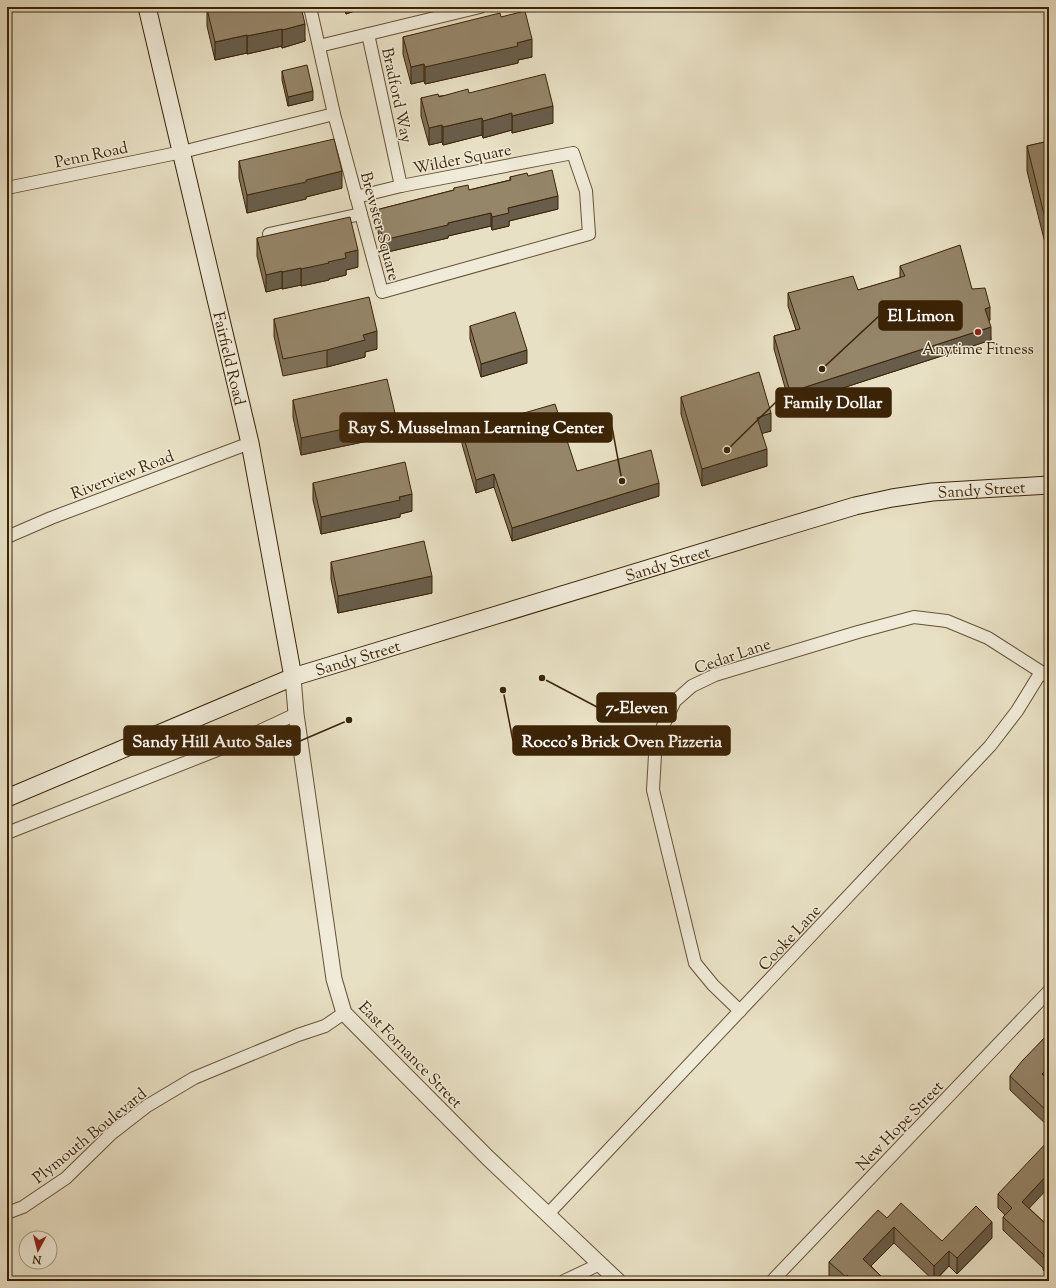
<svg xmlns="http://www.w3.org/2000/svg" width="1056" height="1288" font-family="'Sorts Mill Goudy',serif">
  <rect width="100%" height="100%" fill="#e8e0c4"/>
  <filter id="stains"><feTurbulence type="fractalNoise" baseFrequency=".005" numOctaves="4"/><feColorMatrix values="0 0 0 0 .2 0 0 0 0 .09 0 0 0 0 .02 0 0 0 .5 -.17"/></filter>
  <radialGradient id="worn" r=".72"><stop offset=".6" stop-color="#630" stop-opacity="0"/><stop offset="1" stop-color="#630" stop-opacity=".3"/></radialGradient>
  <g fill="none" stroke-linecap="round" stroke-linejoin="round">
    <defs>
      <g id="minor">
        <path d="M310 7 334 114 382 292 589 234 586 191 573 153 401 186 356 197"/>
        <path d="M368 34 401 186"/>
        <path d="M319 46 480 7"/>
        <path d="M7 188 182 152 334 114"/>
        <path d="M269 234 361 214"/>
        <path d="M7 537 51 518 250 443"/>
        <path d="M7 833 230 745 296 714"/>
        <path d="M740 1011 713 985 695 963 653 790 655 755 663 726 675 701 692 686 715 675 858 632 914 617 947 621 988 638 1049 677"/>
        <path d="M7 1213 23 1207 66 1178 111 1134 147 1106 194 1078 298 1035 325 1026 344 1013"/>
        <path d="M548 1214 990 746 1017 711 1041 672"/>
        <path d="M564 1281 600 1264"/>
        <path d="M772 1281 1049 991"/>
      </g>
      <path id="tertiary" d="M293 677 296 714 334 979 344 1013 488 1158 618 1281"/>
      <g id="secondary">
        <path id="s1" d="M147 7 250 443 293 677"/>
        <path id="s2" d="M7 798 293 677 772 531 855 506 892 498 932 492 1049 485"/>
      </g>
    </defs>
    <use href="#minor" stroke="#665236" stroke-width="14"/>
    <use href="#tertiary" stroke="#665236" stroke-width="17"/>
    <use href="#secondary" stroke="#3b2306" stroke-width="19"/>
    <use href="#minor" stroke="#f0ebd9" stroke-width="12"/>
    <use href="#tertiary" stroke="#f0ebd9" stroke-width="15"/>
    <use href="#secondary" stroke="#f0ebd9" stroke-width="17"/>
  </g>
  <g fill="#80725a" stroke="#3b2306">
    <path d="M301 7 305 41 282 48V46L247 54V53L215 60 207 26V9Z"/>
    <path d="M344 7H376L361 11 360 9 346 14Z"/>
    <path d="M501 17 532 57 518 60V63L425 84 424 81 411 84 403 54V37Z"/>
    <path d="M282 71 313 100 288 106 282 80Z"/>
    <path d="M469 93 553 123 512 133V130L483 138 482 135 443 145 442 142 429 145 421 116V98Z"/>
    <path d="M1049 141V259L1027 171V146Z"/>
    <path d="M239 161 342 188 306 197V199L247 213 239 178Z"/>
    <path d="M528 176 558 209 509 221V226L492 230 491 226 448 236V238L383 253 376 223V210L454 190V188L469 190 510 180V177Z"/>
    <path d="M257 238 358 267 346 270V275L329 279V280L301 286V285L282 289V288L266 292 257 256Z"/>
    <path d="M900 266 972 289 990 320 989 321 991 340 790 405 774 349V336L796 330 788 306V293L858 290 900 278Z"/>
    <path d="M274 319 377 349 365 352V357L327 367 283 376 274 336Z"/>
    <path d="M470 326 527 363 481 377 470 339Z"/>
    <path d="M681 397 771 431 762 433 767 466 702 486 681 414Z"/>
    <path d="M293 400 395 430 382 433V438L301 455 293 417Z"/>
    <path d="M462 431 577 471 659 496 512 541 494 487 476 493 462 444Z"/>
    <path d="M313 483 412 511 400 514V517L321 534 313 500Z"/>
    <path d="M331 562 432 593 338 613 331 579Z"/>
    <path d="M1049 1033V1127L1010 1090V1076Z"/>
    <path d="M998 1194 1029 1208 1049 1227V1276L1043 1270V1268L1003 1230V1217L1005 1215 998 1208Z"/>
    <path d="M887 1218 942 1241 992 1238 957 1274 949 1266 935 1281H934L894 1243 871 1266 886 1281H833L829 1277V1262Z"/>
  </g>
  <g fill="#685d4a" stroke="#3b2306">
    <path d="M346 7H360V9L346 14Z"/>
    <path d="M361 7H376L361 11Z"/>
    <path d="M305 24V41L282 48V30Z"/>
    <path d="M282 29V46L247 54V36Z"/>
    <path d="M247 35V53L215 60V42Z"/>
    <path d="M532 39V57L518 60V63L425 84V67Z"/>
    <path d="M424 64V81L411 84V67Z"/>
    <path d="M313 91V100L288 106V97Z"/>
    <path d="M553 106V123L512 133V116Z"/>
    <path d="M512 113V130L483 138V121Z"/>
    <path d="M482 118V135L443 145V127Z"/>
    <path d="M442 125V142L429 145V128Z"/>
    <path d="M342 171V188L306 197V199L247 213V195Z"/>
    <path d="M558 196V209L509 221V226L492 230V217L508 208Z"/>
    <path d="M491 213V226L448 236V238L383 253V240L448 223Z"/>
    <path d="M358 250V267L346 270V275L329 279V280L301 286V269L328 262 345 253Z"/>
    <path d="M301 268V285L282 289V272Z"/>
    <path d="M282 271V288L266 292V275Z"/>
    <path d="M990 307V320L985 322V309Z"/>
    <path d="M991 327V340L790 405V392Z"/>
    <path d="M377 331V349L365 352V357L327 367V350L363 335Z"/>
    <path d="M527 350V363L481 377V364Z"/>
    <path d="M395 413V430L382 433V438L301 455V438L381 416Z"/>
    <path d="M771 413V431L757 435V418Z"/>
    <path d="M767 449V466L702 486V469Z"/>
    <path d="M494 474V487L476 493V480Z"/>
    <path d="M659 483V496L512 541V528Z"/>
    <path d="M412 494V511L400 514V517L321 534V517Z"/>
    <path d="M432 576V593L338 613V596Z"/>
    <path d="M1049 1067V1081L1042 1074Z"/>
    <path d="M1049 1173V1187L1022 1216V1202Z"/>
    <path d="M992 1222V1238L957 1274V1258Z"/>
    <path d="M894 1227V1243L863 1274V1259Z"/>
    <path d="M949 1251V1266L934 1281V1266Z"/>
    <path d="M847 1275V1281H846V1277Z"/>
  </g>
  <g fill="#958569" stroke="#3b2306">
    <path d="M217 7H301L305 24 282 30V29L247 36V35L215 42 207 9Z"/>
    <path d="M525 11 532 39 517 43 518 46 425 67 424 64 411 67 403 37 500 13 501 17Z"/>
    <path d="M307 65 313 91 288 97 282 71Z"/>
    <path d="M545 74 553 106 512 116V113L483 121 482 118 443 127 442 125 429 128 421 98 438 94 439 97 468 89 469 93Z"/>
    <path d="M334 139 342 171 306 180V182L247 195 239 161Z"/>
    <path d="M1049 141V234L1027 146Z"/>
    <path d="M552 170 558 196 508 208 509 213 492 217 491 213 448 223V225L383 240 376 210 454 190V188L468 185 469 190 511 180 510 177 527 173 528 176Z"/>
    <path d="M350 217 358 250 345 253 346 258 328 262 329 263 301 269V268L282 272V271L266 275 257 238Z"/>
    <path d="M960 245 972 289 985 288 990 307 985 309 991 327 790 392 774 336 800 329 788 293 853 276 858 290 905 276 900 266Z"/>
    <path d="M369 297 377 331 363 335 365 340 327 350 283 359 274 319Z"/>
    <path d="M515 312 527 350 481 364 470 326Z"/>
    <path d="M759 372 771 413 757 418 767 449 702 469 681 397Z"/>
    <path d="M387 379 395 413 381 416 382 421 301 438 293 400Z"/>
    <path d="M555 404 577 471 651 450 659 483 512 528 494 474 476 480 462 431Z"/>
    <path d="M405 462 412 494 399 497 400 500 321 517 313 483Z"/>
    <path d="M424 541 432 576 338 596 331 562Z"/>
    <path d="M1049 1033V1067L1042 1074 1049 1081V1113L1010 1076 1022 1061Z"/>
    <path d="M1049 1140V1173L1022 1202 1049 1227V1263L1043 1256 1044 1255 1003 1217 1012 1208 998 1194Z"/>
    <path d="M901 1203 942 1241 976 1206 992 1222 957 1258 949 1251 934 1266 894 1227 863 1259 886 1281H854L847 1275 846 1277 829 1262 878 1210 887 1218Z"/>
    <path d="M1033 1277V1281H951L948 1278Z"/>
  </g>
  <circle fill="#8f2418" stroke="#f0ebd9" stroke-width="1.5" cx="978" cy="332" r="4"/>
  <g text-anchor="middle" stroke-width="3" stroke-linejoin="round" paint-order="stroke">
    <g font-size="16" fill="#3b2306" stroke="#f0ebd9">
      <text transform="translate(398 95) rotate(78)" y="6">Bradford Way</text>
      <text transform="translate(91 154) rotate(-12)" y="6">Penn Road</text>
      <text transform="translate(462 158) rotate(-11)" y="6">Wilder Square</text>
      <text transform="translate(381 226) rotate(75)" y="6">Brewster Square</text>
      <text dy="6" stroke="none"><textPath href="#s1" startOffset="361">Fairfield Road</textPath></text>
      <text transform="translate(122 474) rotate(-21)" y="6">Riverview Road</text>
      <text dy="6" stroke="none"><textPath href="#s2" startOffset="1026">Sandy Street</textPath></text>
      <text dy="6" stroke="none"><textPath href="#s2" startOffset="702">Sandy Street</textPath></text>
      <text transform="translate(732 655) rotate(-19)" y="6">Cedar Lane</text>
      <text dy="6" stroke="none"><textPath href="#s2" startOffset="378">Sandy Street</textPath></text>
      <text transform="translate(789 937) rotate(-47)" y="6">Cooke Lane</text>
      <text transform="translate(411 1054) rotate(46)" y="6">East Fornance Street</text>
      <text transform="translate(899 1125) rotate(-46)" y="6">New Hope Street</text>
      <text transform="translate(89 1135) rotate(-39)" y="6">Plymouth Boulevard</text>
    </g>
    <g font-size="16" fill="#3b2306" stroke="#f0ebd9">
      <text x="978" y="354">Anytime Fitness</text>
    </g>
  </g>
  <path fill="none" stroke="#3b2306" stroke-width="1.5" d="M822 369L879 316M727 450L776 402M622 481L612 427M542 678L597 707M349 720L300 741M503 690L513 741"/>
  <g fill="#3b2306" stroke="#f0ebd9" stroke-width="1.5">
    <circle cx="822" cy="369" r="4"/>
    <circle cx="727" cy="450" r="4"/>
    <circle cx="622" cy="481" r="4"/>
    <circle cx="542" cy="678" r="4"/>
    <circle cx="349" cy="720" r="4"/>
    <circle cx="503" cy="690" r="4"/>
  </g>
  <g fill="#3b2306" stroke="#3b2306" stroke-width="1.5">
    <rect x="879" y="301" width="83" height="29" rx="4"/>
    <rect x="776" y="388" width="115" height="29" rx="4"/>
    <rect x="340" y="413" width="272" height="29" rx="4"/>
    <rect x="597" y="693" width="79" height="29" rx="4"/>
    <rect x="124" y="726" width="176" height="29" rx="4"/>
    <rect x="513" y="726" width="217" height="29" rx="4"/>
  </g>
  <g font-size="17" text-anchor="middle" font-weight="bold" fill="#fff">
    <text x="921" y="321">El Limon</text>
    <text x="833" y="408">Family Dollar</text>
    <text x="476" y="433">Ray S. Musselman Learning Center</text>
    <text x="637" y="713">7-Eleven</text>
    <text x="212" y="747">Sandy Hill Auto Sales</text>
    <text x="622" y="747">Rocco's Brick Oven Pizzeria</text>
  </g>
  <rect width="1056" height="1288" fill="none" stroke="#e8e0c4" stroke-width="24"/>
  <rect x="8" y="8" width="1040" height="1272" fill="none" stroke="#3b2306" stroke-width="2"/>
  <rect x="12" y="12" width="1032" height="1264" fill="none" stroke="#3b2306"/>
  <g transform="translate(38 1250) rotate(187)"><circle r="19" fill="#f0ebd9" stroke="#a89b85"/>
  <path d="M0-3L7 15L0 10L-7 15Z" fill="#8f2418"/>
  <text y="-6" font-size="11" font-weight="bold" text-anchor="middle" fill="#3b2306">N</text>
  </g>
  <rect width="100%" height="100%" filter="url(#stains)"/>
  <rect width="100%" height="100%" fill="url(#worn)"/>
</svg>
